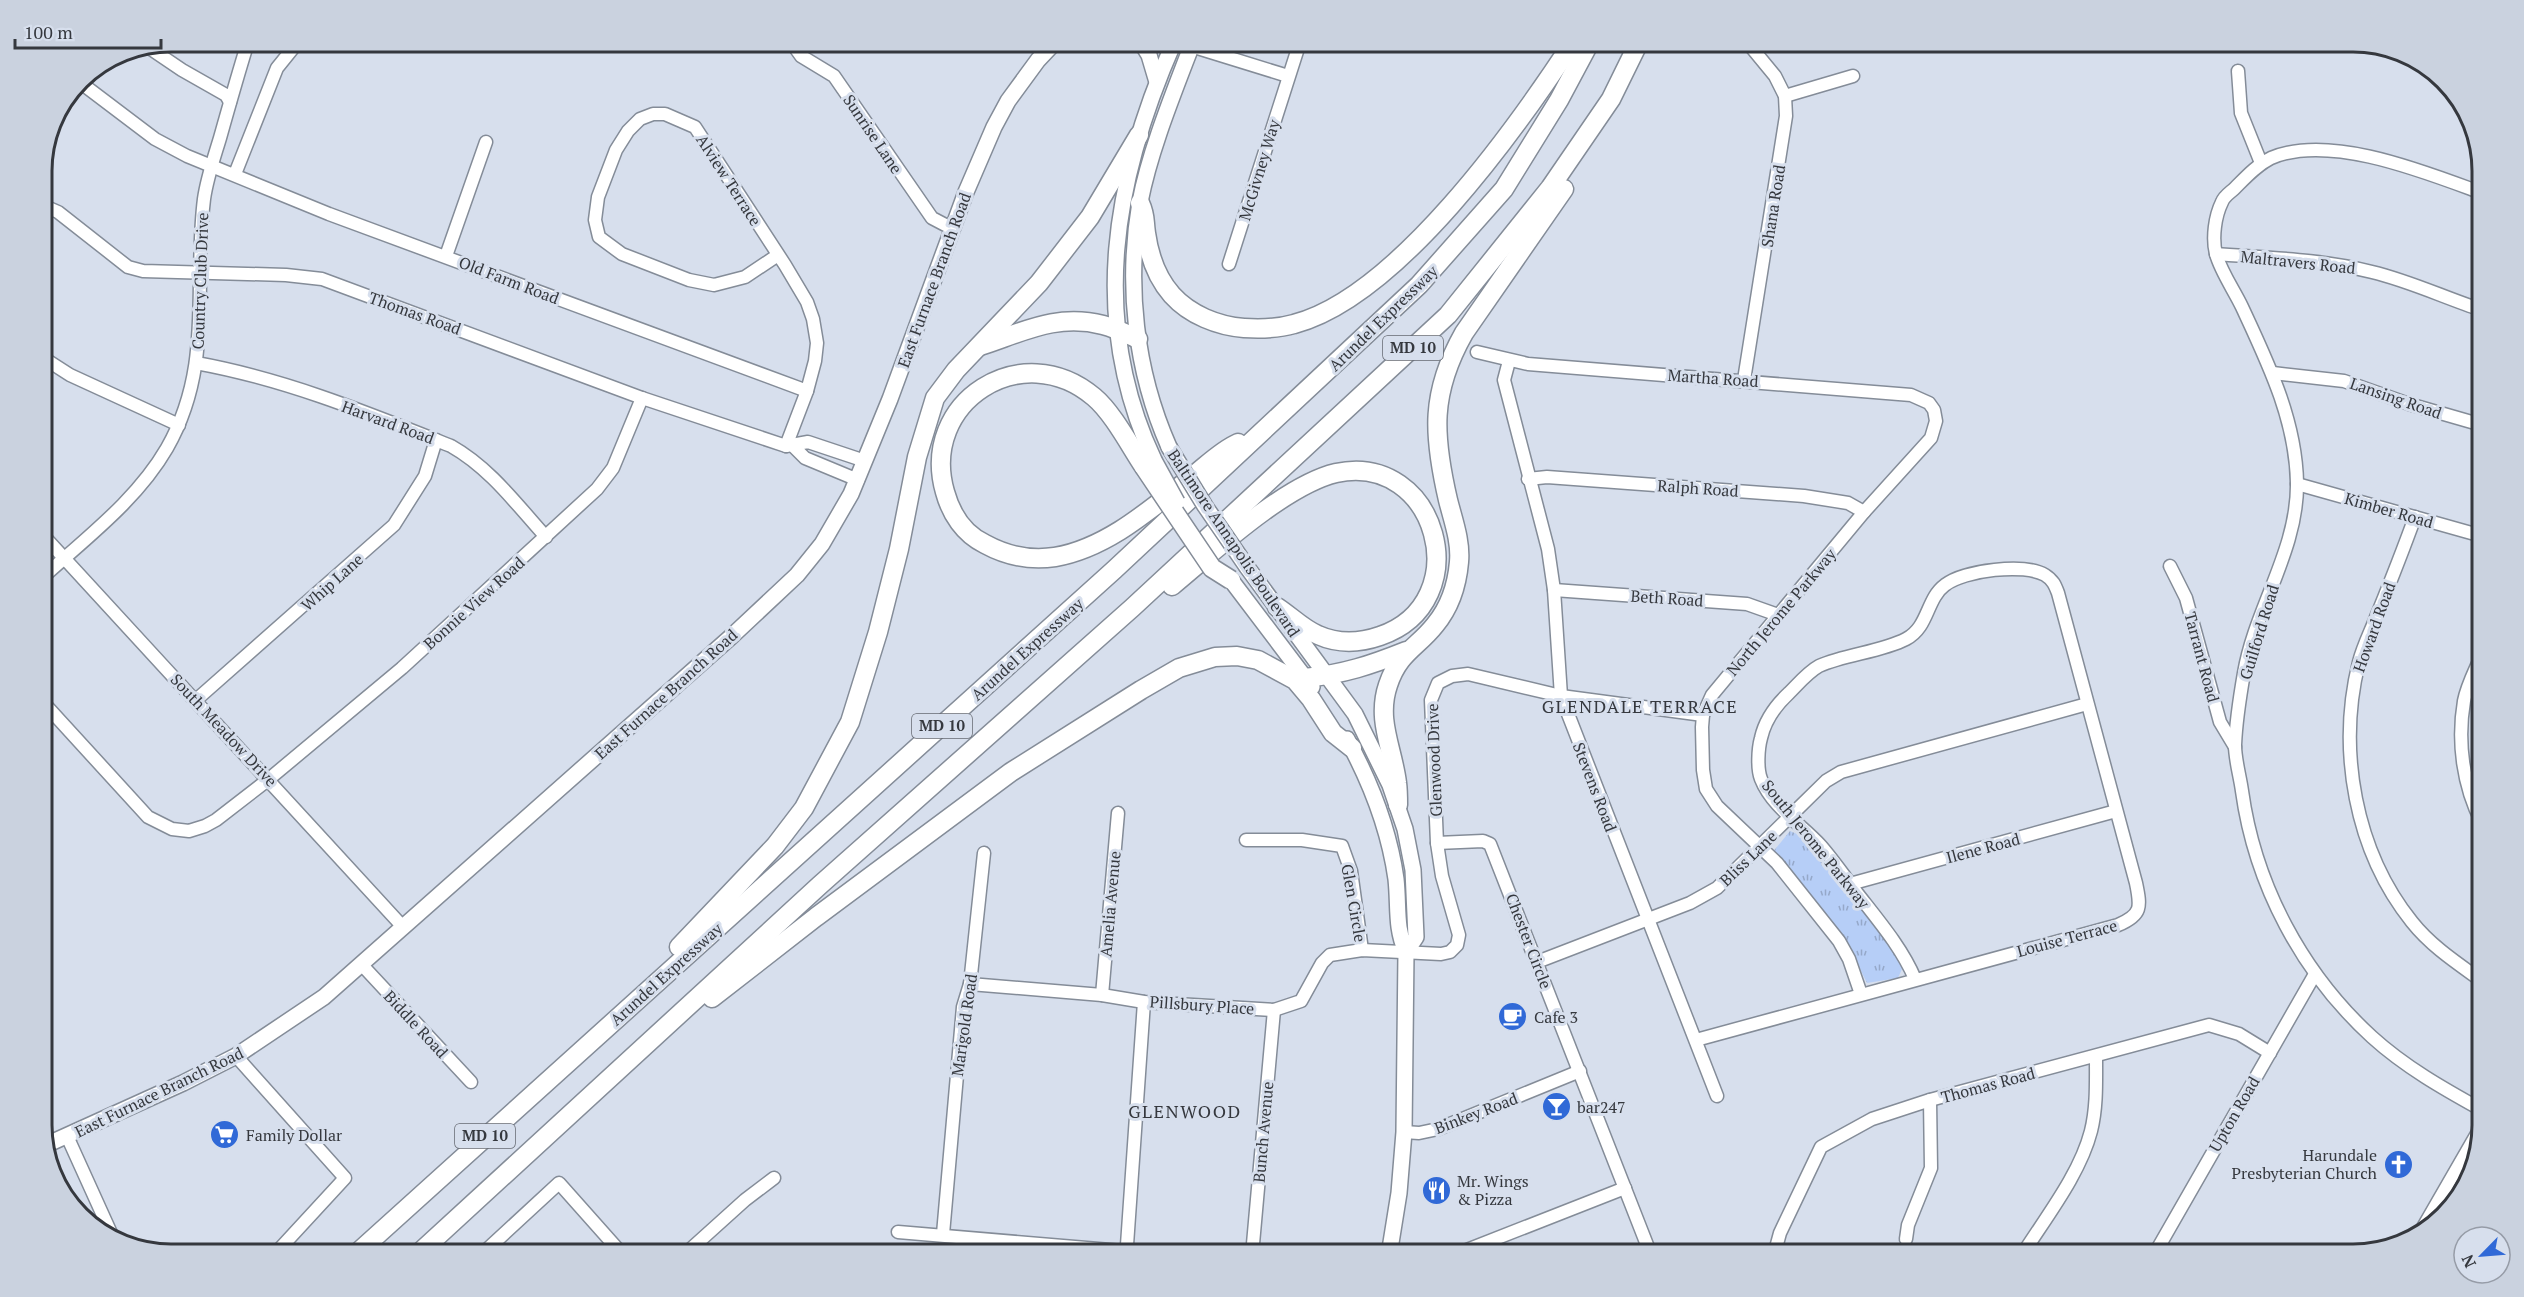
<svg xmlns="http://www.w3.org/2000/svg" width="2524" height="1297" font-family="'PT Serif',serif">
  <defs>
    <pattern id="grass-tufts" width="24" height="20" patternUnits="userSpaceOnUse" patternTransform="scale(1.5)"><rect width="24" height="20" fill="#b6cef7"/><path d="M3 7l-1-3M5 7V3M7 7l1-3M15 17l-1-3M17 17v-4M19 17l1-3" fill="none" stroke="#95a8c9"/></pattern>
  </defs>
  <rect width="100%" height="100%" fill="#d7dfed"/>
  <path fill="url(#grass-tufts)" d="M1790 831 1811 840 1900 959 1902 969 1898 978 1867 983 1846 941 1772 853Z"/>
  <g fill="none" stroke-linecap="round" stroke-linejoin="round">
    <defs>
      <g id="minor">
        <path d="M791 42 801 56 834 76 932 218 953 229"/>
        <path d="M1191 46 1288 76"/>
        <path d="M148 47 182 70 226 95 230 102"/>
        <path d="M2238 71 2241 113 2261 163"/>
        <path d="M85 86 155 139 187 156 329 214 807 391"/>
        <path d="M1785 96 1853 76"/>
        <path d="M235 174 277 68 298 42"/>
        <path d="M2482 193C2425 172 2329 133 2271 158 2257 165 2246 177 2235 188 2231 192 2224 196 2222 202 2215 216 2212 238 2216 254 2221 272 2234 290 2242 307 2268 363 2296 420 2297 483 2298 550 2255 608 2244 673 2240 696 2236 722 2235 745 2235 760 2240 776 2242 791 2255 885 2302 973 2372 1037 2405 1067 2444 1089 2482 1110"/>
        <path d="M42 205 58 212 128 267 143 271 286 275 322 279 642 398 786 446 808 442 865 461"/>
        <path d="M2216 254C2268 258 2321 259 2372 272 2410 281 2445 298 2482 310"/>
        <path d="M778 255 745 277 714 285 689 280 622 254 599 237 595 220 598 197 616 150 628 131 640 119 653 114H665L695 127 785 265 807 302 813 319 817 343 815 361 807 391 786 446"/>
        <path d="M446 256 486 142"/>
        <path d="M1229 264 1300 42"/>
        <path d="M1477 352 1528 364 1911 395 1929 403 1934 410 1936 421 1931 438 1864 512 1712 695 1703 715 1702 727 1703 770 1706 789 1717 806 1777 863 1839 941 1849 959 1861 994"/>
        <path d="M42 357 70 375 179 425"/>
        <path d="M1509 361 1504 380 1548 549 1554 590 1561 696 1717 1096"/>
        <path d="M196 363C285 379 368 413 451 446 490 468 517 505 546 537"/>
        <path d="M2273 373 2344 381 2409 404 2482 425"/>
        <path d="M1744 380 1786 116 1785 96 1775 76 1747 42"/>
        <path d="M793 446 805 458 858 480"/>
        <path d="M1528 479 1547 477 1804 496 1848 503 1864 512"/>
        <path d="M2297 484 2482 536"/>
        <path d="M2415 517C2403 550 2390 583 2377 615 2371 631 2363 646 2359 662 2337 750 2355 851 2412 922 2431 946 2457 963 2482 981"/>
        <path d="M42 534 403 927"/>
        <path d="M2170 566 2186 598 2220 722 2235 747"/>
        <path d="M42 578C86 538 137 500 167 448 214 366 193 286 204 199 207 178 214 158 220 138 229 106 238 74 248 42"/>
        <path d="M1554 590 1747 604 1778 615"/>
        <path d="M2482 654C2476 669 2467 685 2464 701 2457 742 2463 786 2482 823"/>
        <path d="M196 700 394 525 425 476 436 440"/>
        <path d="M42 701 148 817 172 829 189 831 205 826 216 820 269 779 402 668 597 489 613 468 642 398"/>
        <path d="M1246 840H1302L1342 846 1351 871 1362 950"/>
        <path d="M1437 843 1483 841 1490 844 1651 1255"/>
        <path d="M1850 884 2116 811"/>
        <path d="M1537 962 1690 903 1717 888 1826 781 1841 772 2087 704"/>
        <path d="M362 965 471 1082"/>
        <path d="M970 984 1102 995 1144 1002 1274 1010 1301 1001 1322 963 1330 955 1362 950 1441 954 1450 952 1457 945 1459 935 1442 876 1437 843 1431 700 1438 683 1452 676 1468 674 1561 696 1703 715"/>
        <path d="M1102 995 1118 813"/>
        <path d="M1696 1040 2118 925C2142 915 2141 907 2136 883L2058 593C2055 585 2053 580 2045 575 2025 563 1964 570 1945 585 1926 599 1929 627 1906 639 1881 652 1846 654 1819 666 1808 672 1798 684 1789 693 1775 706 1765 720 1761 738 1758 749 1757 769 1761 779 1772 807 1802 825 1821 846 1834 861 1845 877 1857 893 1878 920 1902 948 1915 979"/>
        <path d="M236 1056 345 1178 274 1255"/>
        <path d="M1404 1132 1419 1133 1438 1129 1580 1071"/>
        <path d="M67 1136 115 1242"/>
        <path d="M898 1232 1170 1255"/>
        <path d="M943 1234 963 1007 970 984 984 853"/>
        <path d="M2418 1236 2482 1125"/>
        <path d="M1906 1239 1908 1225 1931 1168 1930 1100"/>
        <path d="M481 1255 559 1183 623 1255"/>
        <path d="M684 1255 745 1200 774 1178"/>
        <path d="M1123 1255 1127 1245 1144 1002"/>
        <path d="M1252 1255 1274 1010"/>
        <path d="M1454 1255 1625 1188"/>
        <path d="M1774 1255 1780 1233 1821 1147 1872 1119 1930 1100 2209 1025 2239 1034 2270 1053"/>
        <path d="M2022 1255C2046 1217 2080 1174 2091 1131 2097 1107 2096 1082 2096 1057"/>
        <path d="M2154 1255 2315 974"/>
      </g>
      <g id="major">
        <path d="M1141 42 1149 55 1157 82"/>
        <path d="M1169 447C1135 370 1126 284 1140 202 1150 150 1174 92 1193 42"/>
        <path d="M1154 460C1088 319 1114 178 1174 42"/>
        <path d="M1247 567 1355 714 1390 785 1405 829 1413 870 1416 937 1406 952"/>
        <path d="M1231 580 1312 687"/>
        <path d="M1347 739C1371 783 1389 829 1396 879 1399 907 1395 927 1406 952L1404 1132 1399 1193 1389 1255"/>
        <path d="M46 1145 183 1083 236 1056 324 997 733 635 797 575 822 544 851 494 890 399 966 192 994 127 1008 101 1038 60 1055 42"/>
      </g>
      <g id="highway">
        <path d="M1140 203C1146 216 1144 220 1146 233 1149 255 1157 278 1172 295 1190 315 1218 326 1244 328 1261 329 1277 329 1294 324 1397 297 1516 129 1573 42"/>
        <path d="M980 346C1023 332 1057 313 1103 325 1115 328 1127 334 1138 339"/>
        <path d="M1144 467C1130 446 1113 413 1094 397 1022 336 919 402 945 492 951 514 964 534 985 544 1007 556 1029 561 1055 557 1108 548 1153 507 1194 475 1208 464 1222 450 1238 443"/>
        <path d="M1172 586C1213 552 1285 485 1336 473 1437 451 1479 602 1380 636 1360 643 1338 644 1318 635 1303 629 1291 616 1277 607"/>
        <path d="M1305 678C1344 674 1371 665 1406 651"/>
        <path d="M1398 805C1398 798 1398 790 1397 783 1393 749 1376 720 1388 685 1399 652 1417 648 1435 625 1450 607 1457 585 1459 562 1461 541 1453 520 1448 500 1433 435 1430 393 1464 333L1564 189"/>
        <path d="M679 947 775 846 804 808 850 722 878 632 899 549 917 457 935 398 956 370 1039 283 1090 217 1139 135"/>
        <path d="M712 998 816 917 1011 772 1141 690 1179 668 1215 657 1237 656 1258 660 1295 680 1311 699 1333 733 1352 748"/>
        <path d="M355 1255 1114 570 1419 285 1504 189 1559 100 1590 42"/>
        <path d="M417 1255 820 885 1132 608 1448 315 1550 188 1611 99 1639 42"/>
      </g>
    </defs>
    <use href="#minor" stroke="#848c98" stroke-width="15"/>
    <use href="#major" stroke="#848c98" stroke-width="18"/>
    <use href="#highway" stroke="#848c98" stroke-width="21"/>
    <use href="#minor" stroke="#fff" stroke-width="12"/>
    <use href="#major" stroke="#fff" stroke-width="15"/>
    <use href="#highway" stroke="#fff" stroke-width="18"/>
    <defs>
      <g id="major-bridge">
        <path d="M1169 447 1205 506 1247 567"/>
        <path d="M1154 460 1177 502"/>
      </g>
      <path id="highway-bridge" d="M1144 467 1212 568 1231 580"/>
    </defs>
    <use href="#major-bridge" stroke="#848c98" stroke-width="18" stroke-linecap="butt"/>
    <use href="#highway-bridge" stroke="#848c98" stroke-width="21" stroke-linecap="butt"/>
    <use href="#major-bridge" stroke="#fff" stroke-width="15"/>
    <use href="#highway-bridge" stroke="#fff" stroke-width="18"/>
  </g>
  <defs>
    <symbol id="cafe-disc" viewBox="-11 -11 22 22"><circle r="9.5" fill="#3069d7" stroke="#d7dfed"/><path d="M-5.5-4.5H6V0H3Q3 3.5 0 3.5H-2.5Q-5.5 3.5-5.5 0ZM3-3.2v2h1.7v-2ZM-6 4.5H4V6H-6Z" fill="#fff"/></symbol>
    <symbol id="bar-disc" viewBox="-11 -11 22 22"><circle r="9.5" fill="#3069d7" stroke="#d7dfed"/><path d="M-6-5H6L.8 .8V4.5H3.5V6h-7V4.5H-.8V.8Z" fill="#fff"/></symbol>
    <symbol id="supermarket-disc" viewBox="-11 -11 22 22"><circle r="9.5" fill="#3069d7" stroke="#d7dfed"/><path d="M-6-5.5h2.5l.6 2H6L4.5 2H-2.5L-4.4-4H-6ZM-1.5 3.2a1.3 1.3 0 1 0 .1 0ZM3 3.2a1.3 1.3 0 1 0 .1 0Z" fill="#fff"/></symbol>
    <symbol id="church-disc" viewBox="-11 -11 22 22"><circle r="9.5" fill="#3069d7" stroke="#d7dfed"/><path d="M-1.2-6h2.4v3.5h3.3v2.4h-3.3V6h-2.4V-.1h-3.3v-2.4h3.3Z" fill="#fff"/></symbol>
    <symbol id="restaurant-disc" viewBox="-11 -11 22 22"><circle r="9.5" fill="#3069d7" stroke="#d7dfed"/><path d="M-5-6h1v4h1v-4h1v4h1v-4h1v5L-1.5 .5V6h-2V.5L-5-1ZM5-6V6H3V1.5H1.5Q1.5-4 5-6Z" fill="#fff"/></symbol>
  </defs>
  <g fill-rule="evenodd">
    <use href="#cafe-disc" x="1496" y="1000" width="33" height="33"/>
    <use href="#bar-disc" x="1540" y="1090" width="33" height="33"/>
    <use href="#supermarket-disc" x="208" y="1118" width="33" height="33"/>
    <use href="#church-disc" x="2382" y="1148" width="33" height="33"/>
    <use href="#restaurant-disc" x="1420" y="1174" width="33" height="33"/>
  </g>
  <g text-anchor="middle" stroke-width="6" stroke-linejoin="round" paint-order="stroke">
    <g fill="#d7dfed" stroke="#666a72" stroke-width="1.5">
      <rect x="1383" y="336" width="60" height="24" rx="4.5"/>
      <rect x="912" y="714" width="60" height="24" rx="4.5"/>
      <rect x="455" y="1124" width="60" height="24" rx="4.5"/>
    </g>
    <g font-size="15" font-weight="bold" fill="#35383e">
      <text x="1413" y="353">MD 10</text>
      <text x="942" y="731">MD 10</text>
      <text x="485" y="1141">MD 10</text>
    </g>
    <g font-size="16" fill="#35383e" stroke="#d7dfed">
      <text transform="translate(873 134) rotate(56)" y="6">Sunrise Lane</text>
      <text transform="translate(1259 170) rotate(-73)" y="6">McGivney Way</text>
      <text transform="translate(729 180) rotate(57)" y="6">Alview Terrace</text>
      <text transform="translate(1773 206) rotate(-81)" y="6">Shana Road</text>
      <text transform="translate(2298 262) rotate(6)" y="6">Maltravers Road</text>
      <text transform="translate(509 280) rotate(21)" y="6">Old Farm Road</text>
      <text transform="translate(934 280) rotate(-70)" y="6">East Furnace Branch Road</text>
      <text transform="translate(200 281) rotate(-88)" y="6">Country Club Drive</text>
      <text transform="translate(415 313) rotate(20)" y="6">Thomas Road</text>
      <text transform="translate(1383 318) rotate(-44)" y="6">Arundel Expressway</text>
      <text transform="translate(1713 378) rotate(4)" y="6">Martha Road</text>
      <text transform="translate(2396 398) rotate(19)" y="6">Lansing Road</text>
      <text transform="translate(388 422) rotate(20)" y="6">Harvard Road</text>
      <text transform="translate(1698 488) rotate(4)" y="6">Ralph Road</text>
      <text transform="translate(2389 510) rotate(16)" y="6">Kimber Road</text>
      <text transform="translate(1234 543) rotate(56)" y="6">Baltimore Annapolis Boulevard</text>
      <text transform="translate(332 582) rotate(-42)" y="6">Whip Lane</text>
      <text transform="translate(1667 598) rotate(4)" y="6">Beth Road</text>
      <text transform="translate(474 603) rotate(-42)" y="6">Bonnie View Road</text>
      <text transform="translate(1781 612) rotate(-50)" y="6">North Jerome Parkway</text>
      <text transform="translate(2374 627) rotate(-70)" y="6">Howard Road</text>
      <text transform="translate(2259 632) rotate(-73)" y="6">Guilford Road</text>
      <text transform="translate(1027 649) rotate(-42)" y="6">Arundel Expressway</text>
      <text transform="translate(2202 657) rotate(75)" y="6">Tarrant Road</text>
      <text transform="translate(666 694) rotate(-42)" y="6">East Furnace Branch Road</text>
      <text transform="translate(224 730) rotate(47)" y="6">South Meadow Drive</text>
      <text transform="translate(1434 760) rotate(-92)" y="6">Glenwood Drive</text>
      <text transform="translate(1595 787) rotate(69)" y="6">Stevens Road</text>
      <text transform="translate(1816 844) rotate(51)" y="6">South Jerome Parkway</text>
      <text transform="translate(1983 848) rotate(-15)" y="6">Ilene Road</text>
      <text transform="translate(1748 858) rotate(-44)" y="6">Bliss Lane</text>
      <text transform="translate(1354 903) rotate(80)" y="6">Glen Circle</text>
      <text transform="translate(1110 904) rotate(-85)" y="6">Amelia Avenue</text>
      <text transform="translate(2067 938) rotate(-15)" y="6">Louise Terrace</text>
      <text transform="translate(1529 941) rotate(69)" y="6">Chester Circle</text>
      <text transform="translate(666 974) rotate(-42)" y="6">Arundel Expressway</text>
      <text transform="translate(1202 1005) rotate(4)" y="6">Pillsbury Place</text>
      <text transform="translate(416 1024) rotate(47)" y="6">Biddle Road</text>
      <text transform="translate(964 1025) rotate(-82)" y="6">Marigold Road</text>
      <text transform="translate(1988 1085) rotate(-15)" y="6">Thomas Road</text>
      <text transform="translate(159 1092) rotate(-26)" y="6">East Furnace Branch Road</text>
      <text transform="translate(1476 1113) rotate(-21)" y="6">Binkey Road</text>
      <text transform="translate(2234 1114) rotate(-60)" y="6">Upton Road</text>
      <text transform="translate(1263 1132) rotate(-85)" y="6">Bunch Avenue</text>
    </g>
    <g font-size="16" fill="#35383e" stroke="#d7dfed" text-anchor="start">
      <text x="1534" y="1023">Cafe 3</text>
      <text x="1577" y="1113">bar247</text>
      <text x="246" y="1141">Family Dollar</text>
      <text x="2377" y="1161" text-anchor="end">Harundale<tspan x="2377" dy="18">Presbyterian Church</tspan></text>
      <text x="1457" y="1187">Mr. Wings<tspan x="1457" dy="18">&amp; Pizza</tspan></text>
    </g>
    <g font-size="18" letter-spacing="1.5" fill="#35383e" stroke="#d7dfed">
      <text x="1640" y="713">GLENDALE TERRACE</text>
      <text x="1185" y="1118">GLENWOOD</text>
    </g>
  </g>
  <path d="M0 0H2524V1297H0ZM171 52H2353A119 119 0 0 1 2472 171V1125A119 119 0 0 1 2353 1244H171A119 119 0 0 1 52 1125V171A119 119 0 0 1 171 52Z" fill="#cad2df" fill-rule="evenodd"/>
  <path fill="none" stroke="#35383e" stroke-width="3" d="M171 52H2353A119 119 0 0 1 2472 171V1125A119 119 0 0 1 2353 1244H171A119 119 0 0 1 52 1125V171A119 119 0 0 1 171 52Z"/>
  <g transform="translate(2482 1255) rotate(245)"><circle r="28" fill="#d7dfed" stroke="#969ca7" stroke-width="1.5"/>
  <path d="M0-4.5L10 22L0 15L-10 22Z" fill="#3069d7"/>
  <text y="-9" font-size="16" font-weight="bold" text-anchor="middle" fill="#35383e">N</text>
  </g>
  <path d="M15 39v9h146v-9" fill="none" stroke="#35383e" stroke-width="3"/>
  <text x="24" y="39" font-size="18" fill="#35383e" stroke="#d7dfed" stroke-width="4.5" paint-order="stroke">100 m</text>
</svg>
